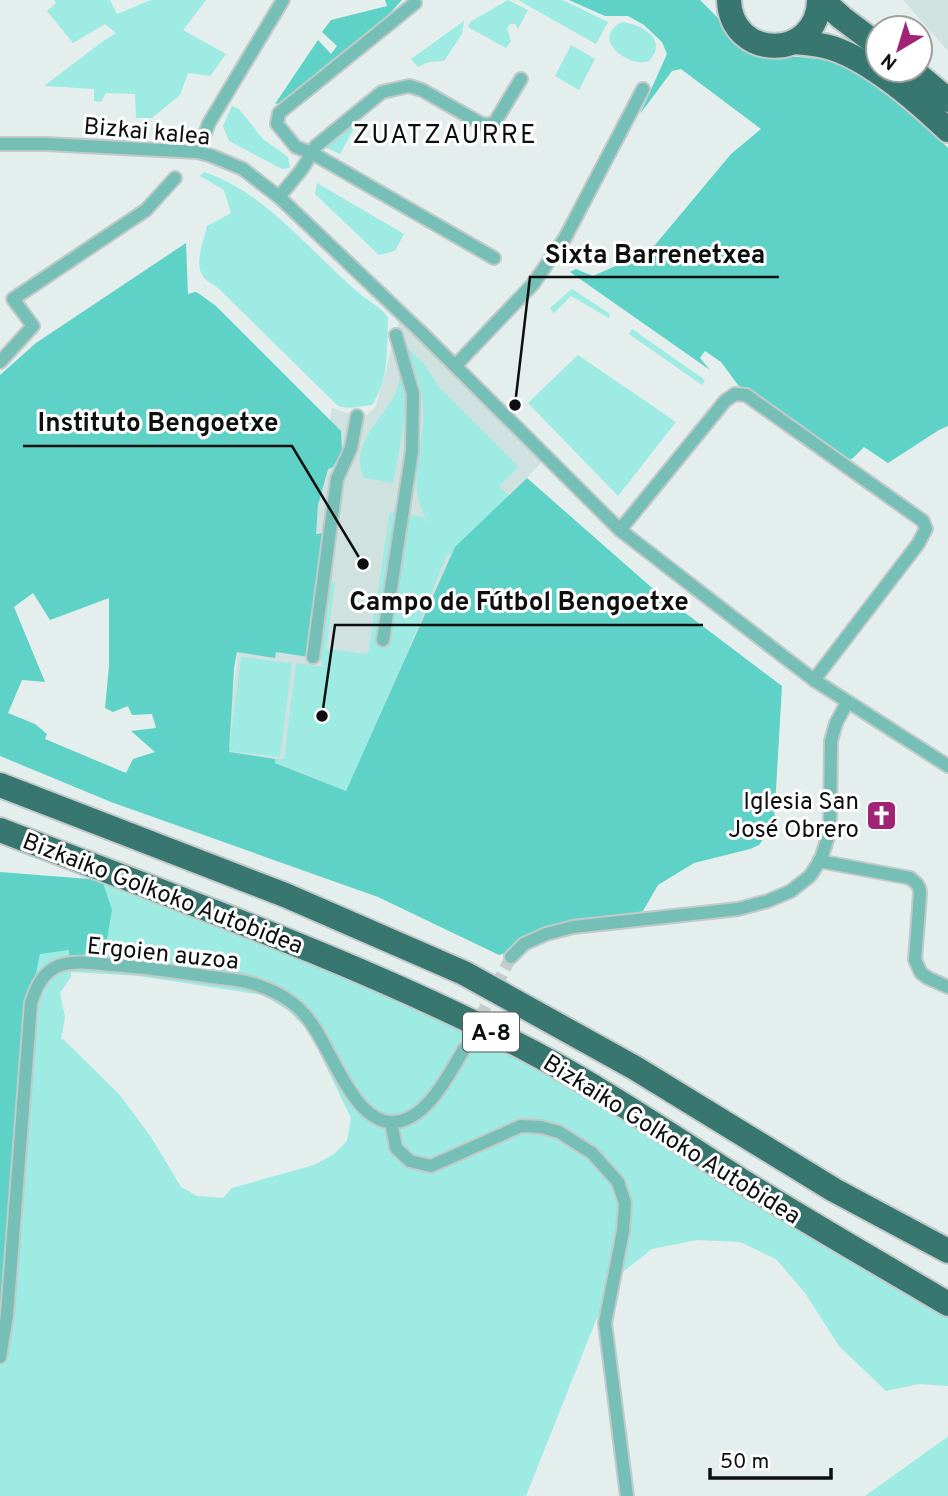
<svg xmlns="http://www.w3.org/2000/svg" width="948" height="1496" font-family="Overpass,sans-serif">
  <rect width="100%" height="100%" fill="#e4eeec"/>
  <g fill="#cfe2df">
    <path d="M903 0H948V51Z"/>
    <path d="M401 314 546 457 527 478 458 542 339 819 218 798 239 647 325 452 332 408 357 416 367 415 376 406Z"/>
  </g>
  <g fill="#9debe2" fill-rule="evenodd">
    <path d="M54 0H110L117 14 151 0H206L183 30 226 54 210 76 188 73 180 95 152 118H136L135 94 106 93 101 102 94 101V89L44 86 102 42 116 33 105 24 73 43 47 11 56 3Z"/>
    <path d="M508 0 528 10 518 29 515 24H510L507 28 511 41 506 48 468 27 470 22Z"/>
    <path d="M518 0H563L608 22 596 44Z"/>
    <path d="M464 21 462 34 444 61 429 62 418 67 411 59Z"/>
    <path d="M622 22C636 24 661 33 655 52 654 54 651 59 649 61 632 69 588 40 622 22Z"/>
    <path d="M571 45 595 59 579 90 555 76Z"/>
    <path d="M232 106 239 109 263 139 288 157 290 168 282 169 229 141 223 126Z"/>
    <path d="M357 123 340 154 325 147Z"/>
    <path d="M204 172C267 193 310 252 360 294 369 302 382 307 388 318 387 348 389 380 372 405 358 406 352 410 338 406L218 288C213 284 208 282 204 278 193 265 204 241 207 226L231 213 224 190 200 176Z"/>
    <path d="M317 183 404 234 395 251 379 255 315 194Z"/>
    <path d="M572 289 610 314 609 318 571 296 554 313 550 308Z"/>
    <path d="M632 329 705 380 702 385 629 334Z"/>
    <path d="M410 350 425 365 439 387 519 467 499 486 509 496 449 555 447 554 405 658 346 791 275 762V759H284L296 663 323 667 318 651 330 579 335 583 326 649 368 654 390 512 423 517 431 528C400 478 429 449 422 399 420 382 414 366 406 352Z"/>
    <path d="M578 355 676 422 618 496 528 403Z"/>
    <path d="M401 367 406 383V393L403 430 393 483 364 478C349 443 381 422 395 394 399 387 400 376 401 367Z"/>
    <path d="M241 657 292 663 280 757 229 751Z"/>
    <path d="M102 880 492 1033 948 1306V1386L919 1384 886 1391 839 1346 805 1293 776 1259 740 1242 697 1240 652 1249 624 1271 596 1320 526 1496H0V1319L11 1257 24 1089 20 1052 40 953 70 950V964ZM71 972 139 976 263 995 289 1011 309 1031 351 1118 347 1141 334 1154 314 1165 232 1188 223 1198 197 1196 181 1187 151 1137 119 1094 63 1039 61 1040 65 1017 60 993 71 977Z"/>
    <path d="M948 1436V1496H865L946 1438Z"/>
  </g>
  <g fill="#5ed2c6" fill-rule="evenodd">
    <path d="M385 0H402L373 32 292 100 275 104 318 40 331 54 337 46 322 32 331 20 387 6Z"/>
    <path d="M569 0H700L717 17 729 34 771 57H800L836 61 868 80 927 127 948 148V426L939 430 888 463 864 447 852 459 843 458 738 385 721 362 705 351 700 358 710 370 570 272 576 269 593 276 620 264 655 245 731 154 761 129 681 69 672 71 640 114 667 54 662 42 644 25 628 16H605Z"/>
    <path d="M186 243 188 294 195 292 198 293 216 306 341 431 342 451 333 467 328 469 318 505 316 534 326 533 309 657 276 652 275 658 237 652 234 669 229 752 275 759V763L346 791 455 547 527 478 651 587 782 686 774 824 759 845 750 849 694 863 658 885 643 911 499 955 378 897 111 802 0 756V375L36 343ZM33 593 50 620 109 598V666L105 708 113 712 128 706 132 715 152 714 156 728 131 731 155 752 133 759 126 773 45 739 47 734 35 724 8 713 22 680 45 682 14 607Z"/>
    <path d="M0 872 102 880 112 910 105 951 70 965 69 950 40 954 20 1052 24 1089 11 1257 0 1319Z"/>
  </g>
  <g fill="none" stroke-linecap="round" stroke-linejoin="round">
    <path stroke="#c4cdcb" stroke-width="12" stroke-dasharray="12 6" stroke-linecap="butt" d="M464 1049 511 957"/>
    <defs>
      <g id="street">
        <path d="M415 3 279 113 277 124 296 147 312 153 494 258"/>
        <path d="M0 144H47L198 152 212 156 243 169 279 197 422 333 620 530 814 680 948 766"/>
        <path d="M198 152 209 123 283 0"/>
        <path d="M279 197 302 169 316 146 382 92 409 86 422 90 480 123 487 125 495 122 521 79"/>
        <path d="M0 362 33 326 13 299 146 210 175 178"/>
        <path d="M455 366 533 284 565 238 643 89"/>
        <path d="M620 530 725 401 735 394 746 395 923 521 926 529 918 544 814 680"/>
        <path d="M383 640 412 451 413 394 396 335"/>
        <path d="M313 657 337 479 351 448 357 416"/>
        <path d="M819 861 910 878C916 883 920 885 920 894L915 960 921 973 928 978 948 987"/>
        <path d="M511 957 524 944 546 934 573 927 738 909 768 901 791 891 810 876 821 859 827 840 830 821 831 741 836 723 847 703"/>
        <path d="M391 1122 396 1148 410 1161 431 1166 521 1126 541 1127 559 1132 592 1153 618 1182 625 1203 623 1231 605 1323 627 1496"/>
        <path d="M0 1357 7 1315 31 1003C36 988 42 973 58 966 74 960 95 963 111 965 145 967 178 972 212 977 226 979 241 980 254 984 273 990 291 999 304 1014 330 1041 350 1121 392 1122 426 1122 449 1074 464 1049"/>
      </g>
      <g id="highway">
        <path d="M729 0C731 61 818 61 819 0"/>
        <path d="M822 0 842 18 878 45"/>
        <path d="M794 42C807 43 820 44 832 48 872 61 917 101 948 130"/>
        <path d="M912 70 948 100"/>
        <path d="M0 785 285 895 464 973 635 1068 834 1190 948 1251"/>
        <path d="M0 830C179 899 362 963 532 1052 604 1090 673 1137 742 1181 809 1223 879 1263 948 1304"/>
      </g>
    </defs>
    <use href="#street" stroke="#c2cac9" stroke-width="16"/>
    <use href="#highway" stroke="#c2cac9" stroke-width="28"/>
    <use href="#street" stroke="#75bfb6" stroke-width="12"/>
    <use href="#highway" stroke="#377770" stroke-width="24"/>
  </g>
  <defs>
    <symbol id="church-square" viewBox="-11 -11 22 22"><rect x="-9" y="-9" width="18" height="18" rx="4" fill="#a12376" stroke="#fff"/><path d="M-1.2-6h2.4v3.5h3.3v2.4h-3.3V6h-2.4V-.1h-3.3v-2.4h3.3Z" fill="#fff"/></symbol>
  </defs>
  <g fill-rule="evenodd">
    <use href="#church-square" x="864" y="798" width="35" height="35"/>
  </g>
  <g text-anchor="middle" stroke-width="6" stroke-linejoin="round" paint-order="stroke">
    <rect fill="#fff" stroke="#565857" stroke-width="2" x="463" y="1012.5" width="56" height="39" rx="5"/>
    <g font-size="23" font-weight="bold" fill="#0d100f">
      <text x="491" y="1040">A-8</text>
    </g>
    <g font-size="24" fill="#0d100f" stroke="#fff">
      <text transform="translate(147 131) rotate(5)" y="8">Bizkai kalea</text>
      <text transform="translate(163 893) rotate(21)" y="8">Bizkaiko Golkoko Autobidea</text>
      <text transform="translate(163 953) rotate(6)" y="8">Ergoien auzoa</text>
      <text transform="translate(672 1139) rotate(32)" y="8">Bizkaiko Golkoko Autobidea</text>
    </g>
    <g font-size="24" fill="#0d100f" stroke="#fff" text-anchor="end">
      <text x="859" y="809">Iglesia San<tspan x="859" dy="28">José Obrero</tspan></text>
    </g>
    <g font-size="26" letter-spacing="2" fill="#0d100f" stroke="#fff">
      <text x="445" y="143">ZUATZAURRE</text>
    </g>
  </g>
  <path fill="none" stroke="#0d100f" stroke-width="2.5" d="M515 405L530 277H779M363 564L292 446H23M322 716L335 625H703"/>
  <g fill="#0d100f" stroke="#fff" stroke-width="2.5">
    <circle cx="515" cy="405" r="7"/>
    <circle cx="363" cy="564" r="7"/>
    <circle cx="322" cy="716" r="7"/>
  </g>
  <g font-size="26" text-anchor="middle" font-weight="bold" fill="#0d100f" stroke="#fff" stroke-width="6" stroke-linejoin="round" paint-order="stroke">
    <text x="655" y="263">Sixta Barrenetxea</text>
    <text x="158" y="431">Instituto Bengoetxe</text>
    <text x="519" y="610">Campo de Fútbol Bengoetxe</text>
  </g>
  <g transform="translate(899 49) rotate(218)"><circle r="33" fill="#ffffff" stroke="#9e9f9f" stroke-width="2"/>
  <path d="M0-5L12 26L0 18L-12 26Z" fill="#a12376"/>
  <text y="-10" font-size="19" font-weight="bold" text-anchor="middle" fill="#0d100f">N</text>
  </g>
  <path d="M710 1468v10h121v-10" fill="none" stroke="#0d100f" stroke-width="3.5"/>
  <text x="720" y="1468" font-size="21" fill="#0d100f" stroke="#ffffff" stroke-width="5" paint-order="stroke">50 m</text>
</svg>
